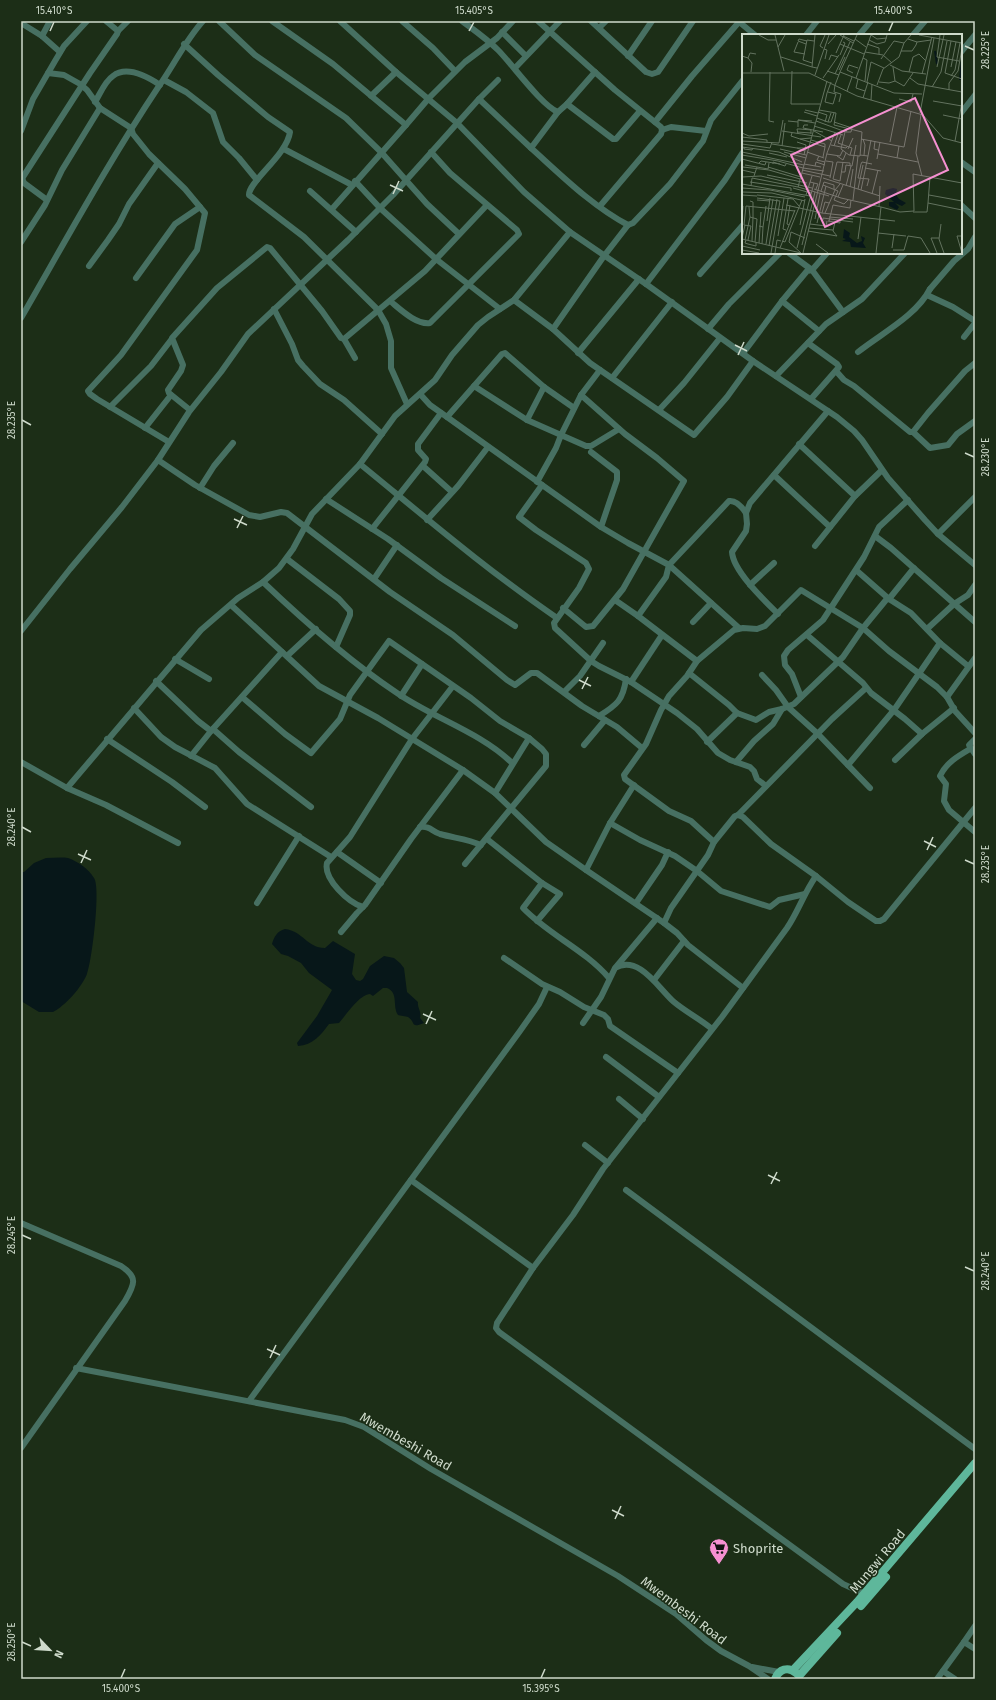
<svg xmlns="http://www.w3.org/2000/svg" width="996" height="1700" font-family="'Fira Sans',sans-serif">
  <rect width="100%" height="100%" fill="#1c2e17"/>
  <g fill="#071719">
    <path d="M46 858C53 858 61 857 68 858 77 861 89 869 94 878 101 888 92 961 87 974 82 987 65 1006 53 1012H39L21 1001V872H24L34 863Z"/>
    <path d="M285 929C303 931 307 948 325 948L333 941 355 954 352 974 356 980 360 981 363 979 370 966 384 956 394 958 400 963 404 968 407 992 418 1002C417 1008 422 1012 420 1018L424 1023C410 1029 416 1022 408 1017 406 1016 400 1016 398 1015 392 1006 399 993 387 988H383L373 996 370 994C360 994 346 1015 339 1023L329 1024C321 1035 313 1045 298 1046L297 1043 317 1016 332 990 309 973 301 963 288 956 281 954 272 944C274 937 277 931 285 929Z"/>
  </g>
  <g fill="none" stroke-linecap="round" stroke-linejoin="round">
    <g stroke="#477062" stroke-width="6">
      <path d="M219 21 255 55 346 118 381 152 427 204 459 234"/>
      <path d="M272 21 333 64 406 125"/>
      <path d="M340 21 396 72 457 123 524 192 570 232 646 284 753 361 837 417 854 431 862 440 888 478 925 520 938 534 975 565"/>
      <path d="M402 21 433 48 455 71"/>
      <path d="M462 21C474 30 487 39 498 50 512 64 542 106 558 112"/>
      <path d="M538 21 615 90 661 127 662 130 661 134 600 206"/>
      <path d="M591 21 646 72 652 74 658 72 693 21"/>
      <path d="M738 21 755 35"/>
      <path d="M21 23 42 36 60 52"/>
      <path d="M599 28 606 21"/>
      <path d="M118 31 128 21"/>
      <path d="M502 32 526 56"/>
      <path d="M806 35 817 21"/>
      <path d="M859 35 871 21"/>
      <path d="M913 35 925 21"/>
      <path d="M42 36 50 21"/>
      <path d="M184 44 218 75 268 117 290 132C287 155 248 182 249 195L304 237 378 310 386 324 391 341V368L407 404"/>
      <path d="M961 52 975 35"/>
      <path d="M628 56 652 21"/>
      <path d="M515 68 560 21"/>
      <path d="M48 73 64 75 80 84 87 90 100 108 131 128 133 134 149 154 185 189 205 213 197 250 121 355 88 391 90 394 97 399 169 442"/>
      <path d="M164 80 186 92 213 113 223 142 239 158 257 180"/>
      <path d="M371 96 396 72"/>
      <path d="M479 99 531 148 558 112 567 104 595 72"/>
      <path d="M95 102C100 94 105 81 113 76 127 65 148 77 160 85"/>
      <path d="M567 104 613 139H616L640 111"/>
      <path d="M961 113 975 95"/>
      <path d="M655 122 692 76 739 22"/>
      <path d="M662 130 671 127 706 131"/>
      <path d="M21 131 33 99 55 61 64 46 87 21"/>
      <path d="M531 148C561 175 592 206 628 225"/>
      <path d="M284 149 352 185"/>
      <path d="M961 162 975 172"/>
      <path d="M21 176 24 183 47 200"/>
      <path d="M21 180 90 73 117 34 118 31 106 21"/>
      <path d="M355 181 380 208 436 259 500 309"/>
      <path d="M310 191 356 232"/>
      <path d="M961 205 975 218"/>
      <path d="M332 209 406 125 429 98 465 62 497 38 513 21"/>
      <path d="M21 242 45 205 62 170 100 108"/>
      <path d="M789 253 812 270 827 253"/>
      <path d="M89 266 108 240 119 224 129 204 158 163"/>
      <path d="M700 274 743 225"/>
      <path d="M136 278 175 224 200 207"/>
      <path d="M646 284 725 180 743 152"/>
      <path d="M930 289 954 261 968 249 975 237"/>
      <path d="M927 295 953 307 975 321"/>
      <path d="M514 300 553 329 590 363 694 435 727 397 753 361"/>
      <path d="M390 301C400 309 416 325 430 323L519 234 517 230 450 173 431 152"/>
      <path d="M782 301 819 331"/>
      <path d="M274 309 292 344 298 360 303 366 320 384 344 400 382 434"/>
      <path d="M21 318C66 240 109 161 159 86 174 65 185 41 203 21"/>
      <path d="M553 329 604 256 628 225 633 223 670 184 703 141 711 120 743 80"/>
      <path d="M708 329 729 304 780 253"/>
      <path d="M964 337 975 323"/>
      <path d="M344 339 355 358"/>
      <path d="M808 343 837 364 839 367 811 399"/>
      <path d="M744 352 782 301 807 271 812 270 843 312"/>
      <path d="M858 352C882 333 916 316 930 289"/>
      <path d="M578 353 639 279"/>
      <path d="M836 371 844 380 854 386 910 432H913L928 413 965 371 975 363"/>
      <path d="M776 376 826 324 862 299 905 253"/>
      <path d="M612 378 672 302"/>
      <path d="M474 386 527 420 561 435 581 395 625 434 657 458 684 481 623 589 593 626 586 627 563 608"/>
      <path d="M420 394 430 405 447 417 601 527 628 543 669 565 666 577 638 616"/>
      <path d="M581 395 600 370"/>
      <path d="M110 407 151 366 171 340"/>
      <path d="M190 410 169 393 168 390 181 371 183 365 172 338 217 288 267 247 270 248 322 311 341 338 344 339 425 271 487 205"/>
      <path d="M659 410 684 383 720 338"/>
      <path d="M447 417 502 354 505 353 544 387 574 408"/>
      <path d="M527 420 544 387"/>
      <path d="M145 428 171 395"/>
      <path d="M913 432 930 448 948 445 957 434 975 421"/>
      <path d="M799 444 855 496"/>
      <path d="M591 452 617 472V480L601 527"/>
      <path d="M158 460 195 485 249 515 260 517 281 512 287 513 390 592 453 635 507 680 515 685 531 673H537L582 706 617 727 642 748"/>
      <path d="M360 464C425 517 488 571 557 618"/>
      <path d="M423 466 452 492"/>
      <path d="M774 475 830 527"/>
      <path d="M537 482 556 448 561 435 586 446H591L619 429"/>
      <path d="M542 485 519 517 536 530 586 563 589 569 579 588 554 623 555 628 591 661 599 666 631 682 677 713 697 729 718 753 730 760 750 767 754 771 757 779 766 786"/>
      <path d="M200 488 214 466 233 443"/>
      <path d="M326 499 388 539 441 578 515 626"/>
      <path d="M427 520 458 486 488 447"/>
      <path d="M372 529 425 462 426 459 418 450V444L441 413"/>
      <path d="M938 534 975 497"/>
      <path d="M875 536 891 548 975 622"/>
      <path d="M815 546 855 496 882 470"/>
      <path d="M287 559 339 599 350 611V615L336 647"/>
      <path d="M856 570 889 599 914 568"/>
      <path d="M374 579 397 545"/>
      <path d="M263 582C305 622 349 661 397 693 433 718 480 732 512 763"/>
      <path d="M750 585 774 563"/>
      <path d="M615 600 638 616 697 661"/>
      <path d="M231 605 319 686 378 718 463 770 495 793 546 842 586 870 610 823 634 785"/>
      <path d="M778 614C765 601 733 571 732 552L746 531 747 524 746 513 750 503 828 411"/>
      <path d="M693 622 711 603"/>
      <path d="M739 628 669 565 729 501C736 500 742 507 746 513"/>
      <path d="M927 629 954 604 968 595 975 585"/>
      <path d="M21 631 70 569 122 507 158 460 189 412 221 372 248 334 348 240 393 195 479 99 498 80"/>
      <path d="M807 635 863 683 871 693 905 719 922 734"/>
      <path d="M287 656 316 629"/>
      <path d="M175 659 209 679"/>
      <path d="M689 673 729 705 737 713 756 720 769 712 782 709 794 704 843 657 863 628 886 600 889 599 911 613 940 643 968 666"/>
      <path d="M762 675 776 690 788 707 818 734 870 788"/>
      <path d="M156 681 198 721 211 731"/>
      <path d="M631 682 662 635"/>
      <path d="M564 692 580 676 603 643"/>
      <path d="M401 696 422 664"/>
      <path d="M242 697 285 734 311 753 340 719 350 695 389 641 471 698 500 721 529 738 542 749 546 754V766L465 864"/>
      <path d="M801 697 792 674 785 665 784 656 788 650 823 620 864 557 879 527 908 500"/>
      <path d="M947 697 975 658"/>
      <path d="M134 708 161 737 175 747 215 768 247 804 331 857"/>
      <path d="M599 716C617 705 623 700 626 679"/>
      <path d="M213 729 239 752 311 807"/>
      <path d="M107 739 172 782 205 807"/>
      <path d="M975 739 969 745 975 754"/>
      <path d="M707 742 737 713"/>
      <path d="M584 745 605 720"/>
      <path d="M970 749C958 756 946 763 940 776L946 784 944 801 949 810 975 832"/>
      <path d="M191 756 211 731 282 652"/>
      <path d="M895 760 922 734 954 708"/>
      <path d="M21 762 67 788 106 805 178 843"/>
      <path d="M736 762 754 741 773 724 782 709"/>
      <path d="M848 765 894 710 940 643"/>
      <path d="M67 788 201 630 238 598 263 582 279 568 293 549 312 514 360 464 395 416 435 380 452 355 478 325 488 317 514 300 570 232"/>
      <path d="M495 793 529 738"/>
      <path d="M738 815 832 719 866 688"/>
      <path d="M610 823 640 840 675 856 697 871 721 891 770 907 779 900 805 894"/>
      <path d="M420 827C431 826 431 831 440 834 454 838 468 839 481 845"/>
      <path d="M487 839 542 883 560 894 537 921"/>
      <path d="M714 842 691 821 669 811 625 779 624 775 646 744 661 710 669 696 687 676 697 661 734 630 743 628 757 629 765 626 801 590 863 628 889 651 937 687 947 697 955 711 975 733"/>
      <path d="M337 852 381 883"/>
      <path d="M586 870 664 923 677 933 688 945 743 988"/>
      <path d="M816 876C804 893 798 912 787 928L722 1017 603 1169 573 1215 533 1268 497 1323 496 1328 499 1332 843 1584 865 1594"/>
      <path d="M542 883 523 908C549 935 585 950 609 978"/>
      <path d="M257 903 299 836"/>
      <path d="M636 903 662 865 668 852"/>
      <path d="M363 907C349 903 323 879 327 863L350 837 412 739 453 686"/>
      <path d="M664 923 671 908 708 855 714 842 735 816 738 815 743 817 771 844 816 876 848 902 876 921H880L884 919 975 808"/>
      <path d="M341 932 357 913 365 905 411 839 463 770"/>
      <path d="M504 958 542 984 560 992 584 1007 604 1015 608 1019 610 1026 678 1073"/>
      <path d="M616 967 657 918"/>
      <path d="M654 980 684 941"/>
      <path d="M583 1023 601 997 615 968C639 954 659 989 674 1002 686 1012 700 1019 712 1029"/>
      <path d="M606 1057 659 1097"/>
      <path d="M619 1099 643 1119"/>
      <path d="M585 1145 608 1163"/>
      <path d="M411 1180 533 1268"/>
      <path d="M626 1190 975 1449"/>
      <path d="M21 1223 121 1266C138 1277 135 1284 125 1301L21 1448"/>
      <path d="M76 1368 345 1420 364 1427 431 1469 618 1576 676 1614 706 1640 721 1651 749 1666 768 1679"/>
      <path d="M249 1401 520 1031 539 1004 547 987"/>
      <path d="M975 1626 964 1642 975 1649"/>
      <path d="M752 1667 779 1672"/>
      <path d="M943 1671 955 1679"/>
      <path d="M937 1679 964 1642"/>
    </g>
    <g stroke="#5eb79b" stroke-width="8">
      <path d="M861 1606 886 1577"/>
      <path d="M793 1670 857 1602 975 1463"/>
      <path d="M799 1676 837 1633"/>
      <path d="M775 1679C779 1669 788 1666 796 1673"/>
    </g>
  </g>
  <path fill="none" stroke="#cedacb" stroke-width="1.5" d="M50 31 54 22M469 31 474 22M889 31 893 22M965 46 974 50M390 185 403 191M393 194 399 181M735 345 747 351M738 355 744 342M22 420 31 425M965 453 974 457M234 519 247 525M237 528 243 516M579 680 591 686M582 689 588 677M22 827 31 832M924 841 936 847M927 850 933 837M78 854 91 860M965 860 974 864M81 863 87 850M423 1014 436 1020M426 1024 432 1011M768 1175 780 1181M771 1184 777 1172M22 1235 31 1239M965 1267 974 1271M267 1349 280 1355M270 1358 276 1345M612 1510 624 1516M615 1519 621 1506M22 1642 31 1646M121 1678 125 1669M541 1678 545 1669"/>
  <defs>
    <symbol id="supermarket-pin" viewBox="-11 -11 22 30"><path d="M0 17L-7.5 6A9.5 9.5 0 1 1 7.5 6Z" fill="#f590d1" stroke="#1c2e17"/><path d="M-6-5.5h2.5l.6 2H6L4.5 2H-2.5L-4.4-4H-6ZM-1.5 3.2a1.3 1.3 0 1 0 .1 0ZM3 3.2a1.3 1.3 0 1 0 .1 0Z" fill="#111"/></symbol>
  </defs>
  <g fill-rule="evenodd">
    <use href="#supermarket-pin" x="708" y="1537" width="22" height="30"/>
  </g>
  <g text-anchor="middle" stroke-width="3" stroke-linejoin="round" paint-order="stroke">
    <g font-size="13" fill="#cedacb" stroke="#1c2e17">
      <text transform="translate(406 1441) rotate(30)" y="5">Mwembeshi Road</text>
      <text transform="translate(877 1561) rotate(-50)" y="5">Mungwi Road</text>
      <text transform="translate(684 1610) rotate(37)" y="5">Mwembeshi Road</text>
    </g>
    <g font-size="13" fill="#cedacb" stroke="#1c2e17" text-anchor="start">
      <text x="733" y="1553">Shoprite</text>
    </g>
  </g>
  <g transform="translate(742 34)">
    <rect width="220" height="220" fill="#1c2e17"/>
    <path d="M151 154 155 155 154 161 157 165 164 169 160 172 153 169 157 173 155 176 147 172V168H152L143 160 144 156ZM102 195 108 199 107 203 115 209 120 207 119 202 123 204 121 209 124 214 109 213 108 208 100 207 104 205 101 204Z" fill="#071719"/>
    <path fill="none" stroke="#071719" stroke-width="2" d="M193 17 195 30M218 46 220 24"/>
    <path fill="none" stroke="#63735f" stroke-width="1" d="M17 1 26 6H34M33 1 42 37M73 1 70 33 75 34M98 1 111 9M115 1 98 38 152 59 180 60M129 1 135 5 145 4M177 1 220 9M198 1 195 23 217 27M101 2 112 7M113 5 124 13M127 6 135 10 143 8 145 1M209 7 203 39 220 45M56 8 52 18 63 20M175 8 189 6M64 10 56 7 57 5 65 7M86 10 94 1M98 10 122 20M125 10 137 14V20M36 13 43 1M81 14 78 12 83 1M82 15 85 16 83 25M159 17H170L174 11 175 8 166 5M123 18 141 21 150 29M94 19 102 1M98 21 103 9 101 8M0 22 6 24 8 19 14 20M39 23 70 33M6 24 10 29 9 38M121 24 125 26 123 47M139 25 152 7 162 9M87 26 89 21 96 23M70 29 61 26 65 6 72 7M148 31 160 37 184 40M151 33 153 47 162 52 171 39M195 33 202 1M209 33 214 8M97 36 103 23M50 37 49 70H78M85 37 97 41M28 38 27 87 32 88M167 38 171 23 177 20 184 27M0 39H67L115 62 181 81 201 104 220 109M111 39 105 36 107 31 116 34M93 40 108 8M180 40 190 3M73 41 87 1M209 42 213 36 218 9M81 44 97 21M114 44 129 1M168 44 176 50 220 58M116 45 114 54 123 57M125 48 129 28 142 34M137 48 147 49 153 47M93 51 92 58 99 60 97 68M93 51 98 38M135 51 141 35 157 23 162 9 169 1M190 53 199 38 205 7M207 56V49L216 37 220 14M105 57 110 43M86 58 94 60 91 70 83 68 85 59 89 48M121 64 126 48M157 65 169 68 171 60M129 66 130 50M191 67 220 72M63 76 76 79M77 76 94 79 92 91 120 98 118 122 107 121 99 115 103 98M62 78 75 82M76 78 85 81 83 88M178 79 192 4M179 80 174 119 180 142M201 81 220 85M75 84 86 88 89 79M56 86 73 89M46 87 56 88V93M74 87 104 98 105 95M56 88V86L70 87M86 88H89L92 79M92 88 110 94 109 98H104M66 91H62L61 94 81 98M72 92 101 101M40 97 79 103M72 97 90 107M55 98 69 99M0 99 7 102 26 100M50 99 49 102 58 105M56 100 55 95H58L69 96V100M99 101 96 109 110 114 108 121M0 103 25 106V108M119 105 162 113 169 77M121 105 123 111 122 121M69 106 83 110V113M0 107 37 109 41 86M133 107 132 115 136 116M213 107 220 68M55 108 64 111 62 121M68 108 83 113 81 123M68 108 58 105 69 104M148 108 155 73M0 110 28 114 30 108M30 110 55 114M89 111 104 114 106 112M40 112 43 89M92 112 96 100M0 113 37 118 60 128M2 113V115L10 116 11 114M38 115 64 121M106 115 111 104M63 117 55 114H63M0 118 62 131M42 118 64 124M65 118 82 124M27 119 45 123M85 120 98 122 101 116M136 120 176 128M0 121 36 127 61 134M118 121 126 122 119 156M77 122 75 126 83 128M95 122 101 126 104 119M126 122 129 106M155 124 157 112M0 125 23 131 24 128M135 125 138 108M84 127 91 128 88 144M17 129 19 127 38 130M31 130V128L43 132 44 130M62 130 79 133M119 130 116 144 127 145 125 152M119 130 120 128 130 130M3 131 15 133M73 132 74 128 83 131M1 133 27 136 58 145M26 133 59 143M61 134 82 137M123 134 139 137M0 136 13 139M60 136 88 142M100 138H103L104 131 110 132 114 111M60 139 78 143M25 141 65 149M12 142 15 133 26 135 27 129M0 143 19 142 70 154M188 143 186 169 220 176M81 144 138 162M98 147 91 145 95 128 108 129V132M98 147 101 128M8 148 49 154V157M68 148 76 150 74 155M0 150 68 162M81 151 96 157 92 166 102 170 106 166M9 152 10 144 56 153 87 162M104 152 109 132M56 153 85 47M108 153 111 135M0 154 28 156 63 163M51 154 69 159M72 155 99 164 139 173M116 155 121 131M79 157 82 148 92 151V155M0 158 30 159 63 167M130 160 136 136M0 161 15 162M15 161 51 165 57 172M64 161 70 142M187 161 220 167M96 163 101 151M15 164 38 167 29 219M15 166 28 167M111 166 116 122M8 167 11 168V183M44 171 80 179 153 187M7 173 8 183 15 185 13 208M137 173 138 152M171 178H185L186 169M80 179 83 168 87 169M83 179 93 156 98 150M87 183 111 185M73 185 78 160M0 186 1 172M81 186V184L111 188M25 187 28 164M86 187 98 189V186M87 187 91 171 108 174 109 166M93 188 91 197 95 202M75 189 84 152M68 190 84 192 85 187M199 190 197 205 202 219M47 191 45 190 48 171M58 191 63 165M17 192 21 193 20 210M21 193 24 172M67 194 91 196M44 196 41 195 46 165M66 197 95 202M49 198 47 208 59 219M49 198 63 204M136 199 164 202M36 202 42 164M220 202H215L220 219M0 204 3 191M0 205 59 219M116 205 119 183M3 206 8 183M4 206 3 209 6 210 14 212V208M6 206 9 192 2 191 4 172 53 177M10 207 11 183M40 207 43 208 60 166M17 209 19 178M24 210 31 165M74 210 86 219M60 211 73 158M0 212 18 216M27 212 35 165M38 214 53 176M55 214 72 149M150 214 152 200M0 216 17 219M151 216H162L166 202 179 204 188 219M33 219 35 206 39 207M61 219 85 119 93 98M134 219 139 173 158 178 172 177 171 140 220 149M195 219 189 204H197"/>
    <path fill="#f590d1" fill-opacity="0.15" stroke="#f590d1" stroke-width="2" d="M173 64 206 136 83 193 49 121Z"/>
    <rect width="220" height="220" fill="none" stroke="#cedacb" stroke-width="2"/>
  </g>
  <rect width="996" height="1700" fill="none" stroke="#1c2e17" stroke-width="44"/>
  <g transform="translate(50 1650) rotate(115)" stroke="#1c2e17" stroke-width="3" paint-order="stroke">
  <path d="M0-3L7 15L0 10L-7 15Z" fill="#cedacb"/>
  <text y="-6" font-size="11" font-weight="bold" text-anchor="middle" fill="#cedacb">N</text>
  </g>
  <rect x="22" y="22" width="952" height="1656" fill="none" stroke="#cedacb" stroke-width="1.5"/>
  <g font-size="10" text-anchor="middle" fill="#cedacb">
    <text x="54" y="14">15.410°S</text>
    <text x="474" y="14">15.405°S</text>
    <text x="893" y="14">15.400°S</text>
    <text transform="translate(985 50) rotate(-90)" y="4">28.225°E</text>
    <text transform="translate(11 420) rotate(-90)" y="4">28.235°E</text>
    <text transform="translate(985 457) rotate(-90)" y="4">28.230°E</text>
    <text transform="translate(11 827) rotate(-90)" y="4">28.240°E</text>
    <text transform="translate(985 864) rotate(-90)" y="4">28.235°E</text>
    <text transform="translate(11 1235) rotate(-90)" y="4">28.245°E</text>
    <text transform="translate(985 1271) rotate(-90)" y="4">28.240°E</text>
    <text transform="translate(11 1642) rotate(-90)" y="4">28.250°E</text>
    <text x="121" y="1692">15.400°S</text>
    <text x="541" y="1692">15.395°S</text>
  </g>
</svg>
